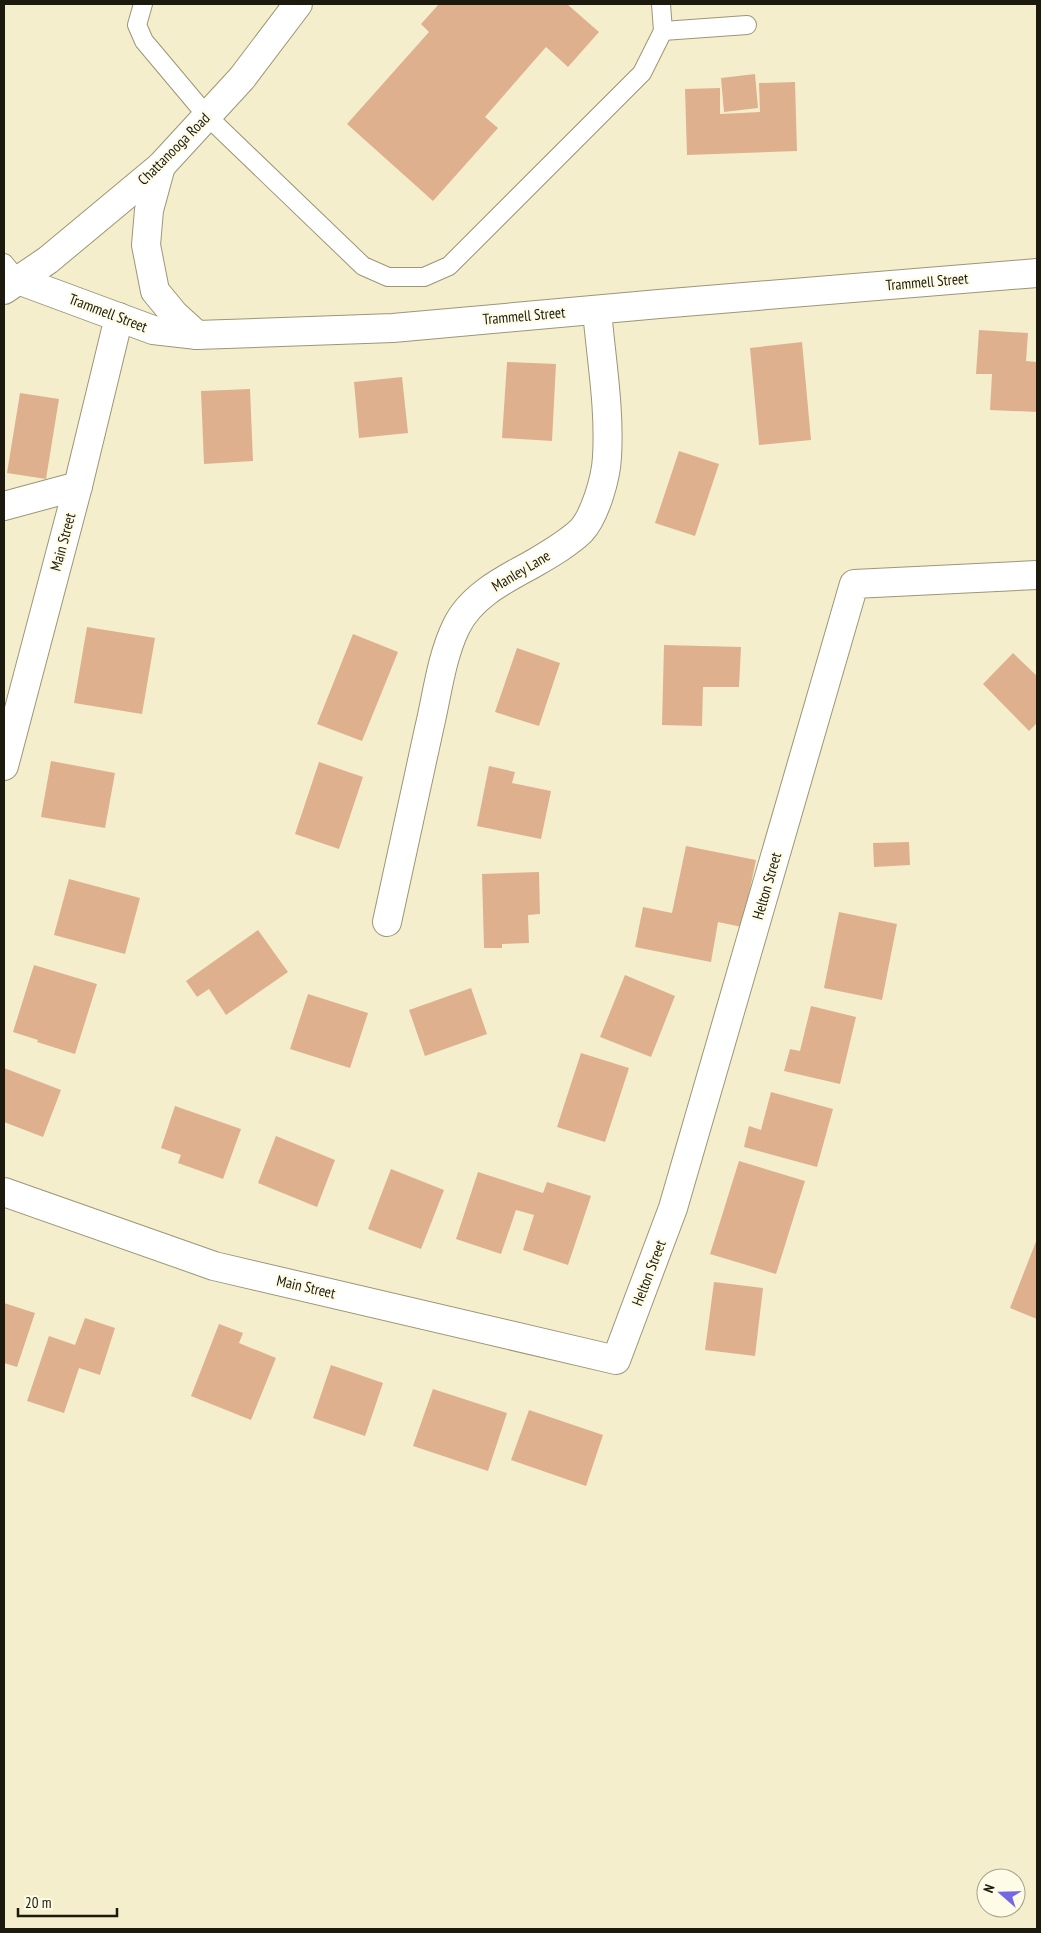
<svg xmlns="http://www.w3.org/2000/svg" width="1041" height="1933" font-family="'PT Sans Narrow',sans-serif">
  <rect width="100%" height="100%" fill="#f4eecd"/>
  <g fill="#dfb08e">
    <path d="M439 4H567L599 32 568 67 546 47 485 117 498 128 433 201 347 124 429 32 421 24Z"/>
    <path d="M755 74 758 108 724 112 721 78Z"/>
    <path d="M795 82 797 151 687 155 685 89 720 88V114L760 112 759 83Z"/>
    <path d="M979 330 1028 333 1026 361 1037 362V412L990 410 992 374H976Z"/>
    <path d="M802 342 811 440 759 445 750 348Z"/>
    <path d="M507 362 556 364 552 441 502 438Z"/>
    <path d="M402 377 408 433 359 438 354 382Z"/>
    <path d="M250 389 253 461 204 464 201 391Z"/>
    <path d="M20 393 59 399 46 479 7 473Z"/>
    <path d="M679 451 719 464 695 536 655 523Z"/>
    <path d="M87 627 155 638 142 714 74 703Z"/>
    <path d="M353 634 398 652 362 741 317 724Z"/>
    <path d="M664 645 741 647 739 687H703L702 726 662 725Z"/>
    <path d="M517 648 560 663 539 726 495 712Z"/>
    <path d="M1013 653 1037 676V723L1029 731 983 684Z"/>
    <path d="M51 761 115 773 105 828 41 817Z"/>
    <path d="M319 762 363 777 339 849 295 834Z"/>
    <path d="M489 766 515 772 512 783 551 791 541 839 477 826Z"/>
    <path d="M909 842 910 865 874 867 873 843Z"/>
    <path d="M686 846 756 860 742 927 718 922 711 962 635 947 643 907 672 913Z"/>
    <path d="M539 872 540 914 528 915 529 943 502 944V948H484L482 874Z"/>
    <path d="M69 879 140 898 125 954 54 935Z"/>
    <path d="M839 912 897 924 882 1000 824 988Z"/>
    <path d="M258 930 288 972 226 1015 209 989 197 997 186 981Z"/>
    <path d="M34 965 97 984 75 1054 37 1042 38 1040 13 1032Z"/>
    <path d="M625 975 675 996 651 1057 600 1037Z"/>
    <path d="M471 988 487 1034 425 1056 409 1010Z"/>
    <path d="M308 994 368 1013 350 1068 290 1049Z"/>
    <path d="M811 1006 856 1017 840 1084 784 1071 790 1049 800 1051Z"/>
    <path d="M581 1053 629 1068 605 1142 557 1127Z"/>
    <path d="M4 1068 61 1090 43 1137 4 1122Z"/>
    <path d="M771 1092 833 1109 817 1167 744 1147 749 1126 761 1130Z"/>
    <path d="M175 1106 241 1129 223 1179 178 1163 181 1155 161 1148Z"/>
    <path d="M276 1136 335 1160 317 1207 258 1183Z"/>
    <path d="M739 1161 805 1181 776 1274 710 1254Z"/>
    <path d="M391 1169 444 1190 421 1249 368 1229Z"/>
    <path d="M478 1172 543 1193 547 1182 591 1196 568 1265 523 1250 534 1215 516 1210 501 1254 456 1239Z"/>
    <path d="M1037 1239V1319L1010 1308Z"/>
    <path d="M714 1282 763 1288 755 1356 705 1350Z"/>
    <path d="M4 1303 35 1313 17 1367 4 1363Z"/>
    <path d="M85 1318 115 1328 100 1375 79 1368 64 1413 27 1401 49 1336 75 1345Z"/>
    <path d="M219 1324 243 1333 239 1343 276 1358 251 1420 191 1396Z"/>
    <path d="M331 1365 383 1383 365 1436 313 1418Z"/>
    <path d="M433 1389 507 1413 488 1471 413 1446Z"/>
    <path d="M529 1410 603 1435 586 1486 511 1460Z"/>
  </g>
  <g fill="none" stroke-linecap="round" stroke-linejoin="round">
    <defs>
      <g id="lane">
        <path d="M143 4 137 25 144 41 207 116 363 266 388 277H424L449 266 642 73 663 31 661 4"/>
        <path d="M663 31 747 25"/>
        <path d="M4 263 18 280"/>
      </g>
      <g id="street">
        <path d="M161 166 149 210 146 245 155 291 174 314 197 335"/>
        <path d="M18 280 153 330 197 335 393 328 659 304 1037 273"/>
        <path d="M4 506 78 486"/>
        <path d="M4 766 78 486 119 317"/>
        <path d="M387 922C401 858 415 793 429 729 437 696 441 658 456 627 470 597 503 580 531 565 548 555 566 545 581 531 595 516 606 478 607 457 610 408 601 358 597 310"/>
        <path d="M4 1192 214 1266 616 1360 673 1208 854 584 1037 575"/>
      </g>
      <path id="secondary" d="M4 290 48 260 161 166 242 78 298 4"/>
    </defs>
    <use href="#lane" stroke="#9b9677" stroke-width="20"/>
    <use href="#street" stroke="#9b9677" stroke-width="30"/>
    <use href="#secondary" stroke="#9b9677" stroke-width="30"/>
    <use href="#lane" stroke="#fff" stroke-width="18"/>
    <use href="#street" stroke="#fff" stroke-width="28"/>
    <use href="#secondary" stroke="#fff" stroke-width="28"/>
  </g>
  <g text-anchor="middle" stroke-width="4.5" stroke-linejoin="round" paint-order="stroke">
    <g font-size="15" fill="#1c1a0e" stroke="#fefbe7">
      <text transform="translate(174 149) rotate(-45)" y="5">Chattanooga Road</text>
      <text transform="translate(927 282) rotate(-5)" y="5">Trammell Street</text>
      <text transform="translate(108 313) rotate(21)" y="5">Trammell Street</text>
      <text transform="translate(524 316) rotate(-5)" y="5">Trammell Street</text>
      <text transform="translate(63 542) rotate(-75)" y="5">Main Street</text>
      <text transform="translate(521 571) rotate(-31)" y="5">Manley Lane</text>
      <text transform="translate(767 886) rotate(-74)" y="5">Helton Street</text>
      <text transform="translate(649 1273) rotate(-69)" y="5">Helton Street</text>
      <text transform="translate(306 1287) rotate(13)" y="5">Main Street</text>
    </g>
  </g>
  <rect width="1041" height="1933" fill="none" stroke="#1c1a0e" stroke-width="10"/>
  <g transform="translate(1001 1893) rotate(290)"><circle r="24" fill="#fefbe7" stroke="#a4a190"/>
  <path d="M0-4L9 19L0 12L-9 19Z" fill="#7269e3"/>
  <text y="-8" font-size="14" font-weight="bold" text-anchor="middle" fill="#1c1a0e">N</text>
  </g>
  <path d="M18 1908v8h99v-8" fill="none" stroke="#1c1a0e" stroke-width="2.5"/>
  <text x="25" y="1908" font-size="15" fill="#1c1a0e" stroke="#fefbe7" stroke-width="4" paint-order="stroke">20 m</text>
</svg>
